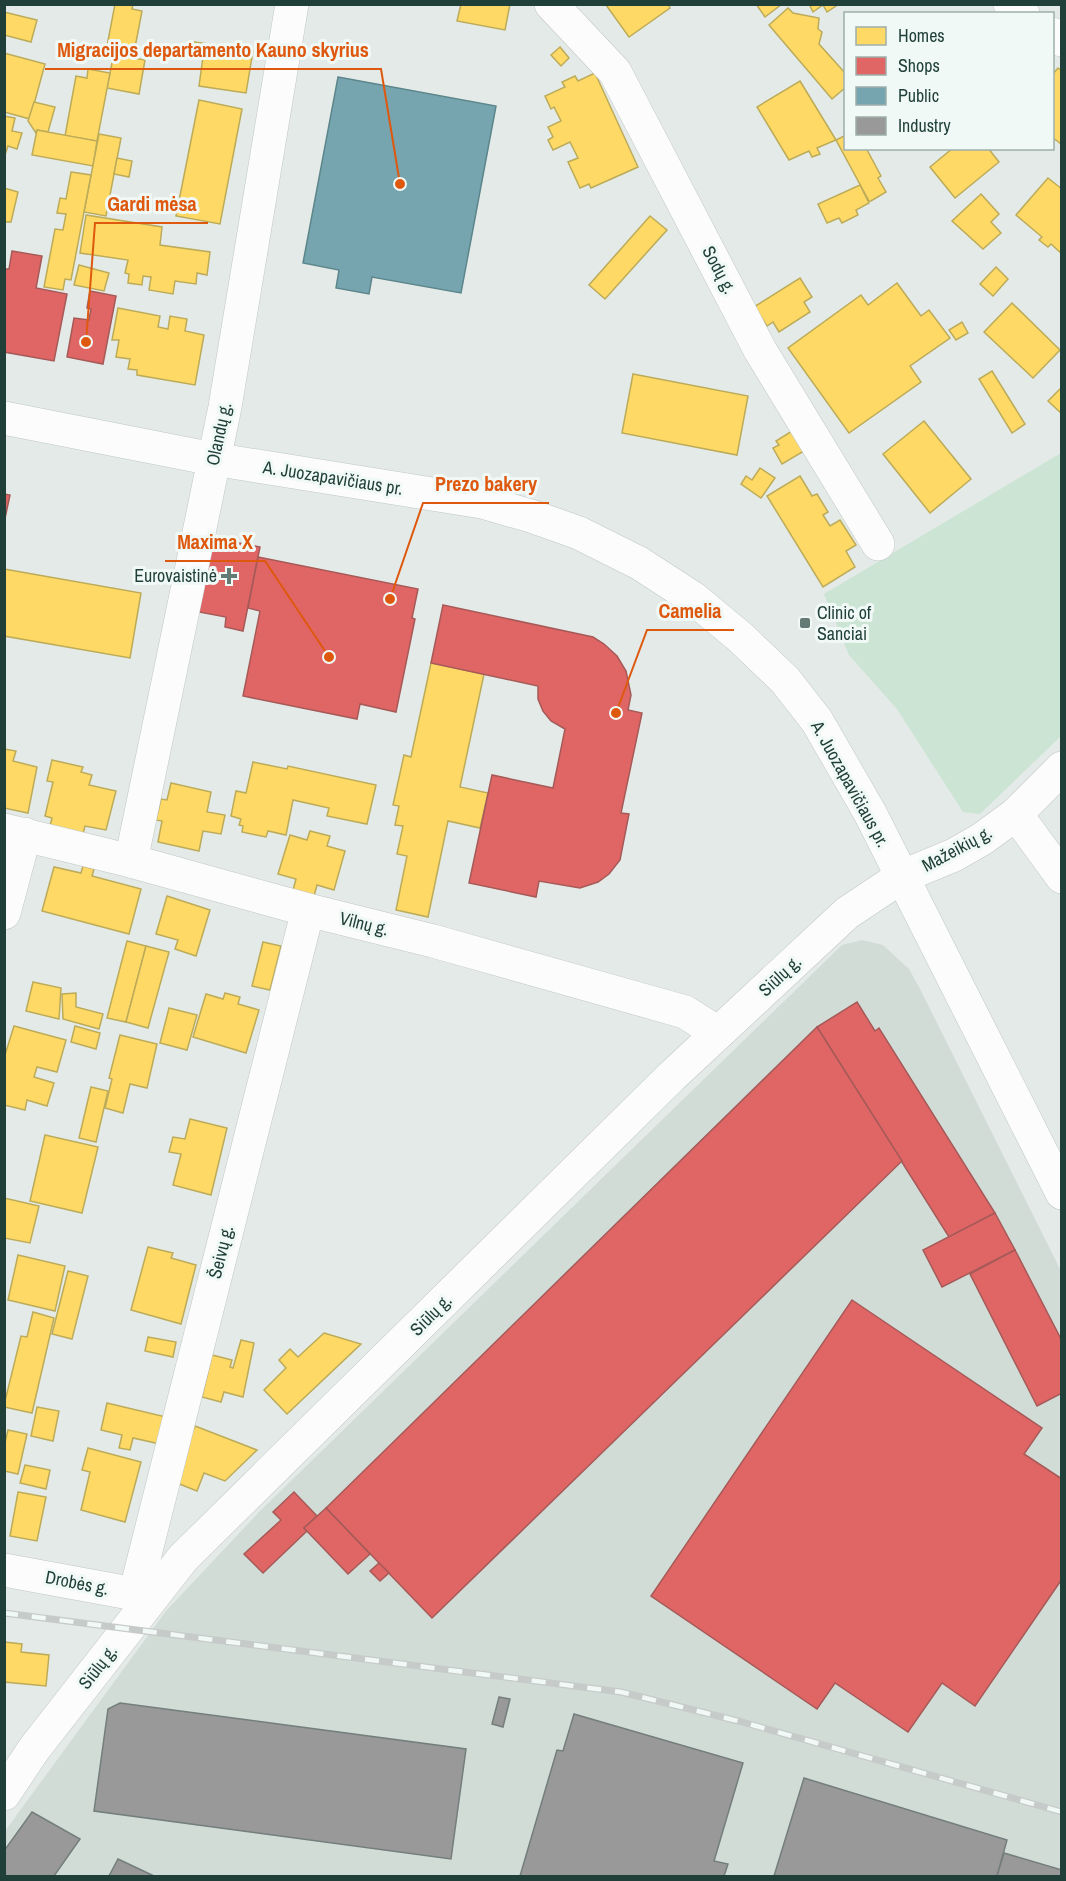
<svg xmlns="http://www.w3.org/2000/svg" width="1066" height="1881" font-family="'Archivo Narrow',sans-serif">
  <rect width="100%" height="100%" fill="#e4eae7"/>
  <path fill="#d1dcd7" d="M862 940 883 945 909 969 920 989 1061 1271V1876H5V1831L166 1611 260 1511 842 945Z"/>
  <path fill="#cbe4d4" d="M1061 453V736L980 814 963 812 897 709 849 655 824 594Z"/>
  <g fill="#ffd966" stroke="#bcab58" stroke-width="1.5">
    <path d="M115 4H133L132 9 142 11 133 58 145 60 139 94 107 88 115 48 107 46Z"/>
    <path d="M461 4H510L505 30 457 21Z"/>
    <path d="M668 4 670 8 629 37 606 5Z"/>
    <path d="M756 4H782L765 17Z"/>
    <path d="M809 4H839L827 12 823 5 813 12Z"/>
    <path d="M788 8 793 13 819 18 818 29 822 32 819 44 846 74V87L832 99 769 25Z"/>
    <path d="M4 12 37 20 31 42 4 35Z"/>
    <path d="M188 41 253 51 246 93 199 86 203 57 186 54Z"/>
    <path d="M560 47 569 58 561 66 551 55Z"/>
    <path d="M4 53 45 64 30 119 4 112Z"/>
    <path d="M1058 68 1062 71 1061 144 1052 137V75Z"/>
    <path d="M88 69 110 73 97 141 65 136 76 76 87 78Z"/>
    <path d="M595 73 638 167 591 188 589 184 580 188 568 162 578 158 570 142 553 150 548 140 553 137 548 127 561 121 554 107 551 109 545 96 565 87 562 82 575 76 578 81Z"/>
    <path d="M800 81 836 140 817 148 820 154 812 157 809 151 789 160 757 107Z"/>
    <path d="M199 100 242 109 220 224 176 216Z"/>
    <path d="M34 102 55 107 48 132 37 130 36 133 28 121Z"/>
    <path d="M4 116 15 118 12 131 22 133 17 149 8 146 4 158Z"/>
    <path d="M37 130 97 141 93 166 32 155Z"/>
    <path d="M99 134 121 138 106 216 84 212Z"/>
    <path d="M846 135V148H866L881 176 878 178 886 192 871 201H869L836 140Z"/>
    <path d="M953 148H988L999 162 955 198 930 167Z"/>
    <path d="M117 158 132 161 129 177 114 174Z"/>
    <path d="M71 172 91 175 71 280 65 279 63 290 44 287 55 229 63 230 66 214 57 213 60 198 66 199Z"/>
    <path d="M1048 178 1062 189V254L1051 244 1048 247 1039 240 1042 237 1016 215Z"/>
    <path d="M860 185 869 203 856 210 858 215 842 223 839 218 827 223 818 204Z"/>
    <path d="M4 188 18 192 11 222H4Z"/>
    <path d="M981 194 999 214 991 222 1001 233 983 249 952 221Z"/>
    <path d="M86 215 162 227 160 245 210 252 207 275 197 273 196 284 175 281 173 294 149 290 151 277 143 276 142 285 128 283 129 274 125 273 128 260 80 253Z"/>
    <path d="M650 216 667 230 605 299 589 285Z"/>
    <path d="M79 265 109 273 104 291 74 285Z"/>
    <path d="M996 267 1008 279 993 296 980 284Z"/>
    <path d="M800 278 812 297 804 302 810 312 779 332 773 322 767 326 754 307Z"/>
    <path d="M897 283 921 316 929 310 950 338 910 366 921 382 849 433 788 348 861 295 868 305Z"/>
    <path d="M1012 303 1060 350 1033 378 984 332Z"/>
    <path d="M118 308 160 316 158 327 168 329 170 316 187 319 185 331 204 335 195 385 137 375V370L128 369 130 359 116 357 119 340H112Z"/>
    <path d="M962 322 968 333 956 340 949 330Z"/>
    <path d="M992 371 1025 424 1012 433 979 379Z"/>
    <path d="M633 374 748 396 737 455 622 433Z"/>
    <path d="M1062 387V414L1048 401Z"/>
    <path d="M924 421 971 479 930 513 883 454Z"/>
    <path d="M792 431 804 451 782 464 773 448 779 445 776 441Z"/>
    <path d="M760 468 775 478 761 498 741 484 746 476 752 480Z"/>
    <path d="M800 476 812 496 817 494 828 512 823 515 830 526 840 520 856 545 846 551 855 567 823 587 767 496Z"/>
    <path d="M4 569 141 593 130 658 4 636Z"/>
    <path d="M431 663 484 674 460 787 488 793 480 828 448 821 428 917 396 910 407 856 397 854 403 826 395 825 399 806 393 805 404 755 411 757Z"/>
    <path d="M4 749 16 751 13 761 37 767 28 813 4 808Z"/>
    <path d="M52 760 83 767 81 772 92 775 89 785 116 791 106 830 85 826 83 834 50 826 52 818 45 816 53 782 47 781Z"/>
    <path d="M253 762 287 769 288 766 376 785 367 824 327 816 329 808 293 800 286 835 268 831 266 837 242 832 243 826 239 825 241 819 231 816 236 791 246 793Z"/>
    <path d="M171 783 211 792 207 812 225 815 221 834 203 831 199 851 158 842 162 821 156 820 161 799 167 800Z"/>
    <path d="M310 831 330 836 327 846 345 851 334 890 317 885 314 896 293 890 296 879 278 874 290 835 307 840Z"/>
    <path d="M83 866 94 869 92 876 141 889 129 934 42 911 54 867 81 873Z"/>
    <path d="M167 896 210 910 196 956 175 949 178 940 156 934Z"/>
    <path d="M127 941 146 946 126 1022 107 1018Z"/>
    <path d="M263 942 281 946 270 990 252 986Z"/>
    <path d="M146 946 169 952 148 1028 126 1022Z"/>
    <path d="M33 982 61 988 59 1019 26 1011Z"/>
    <path d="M76 993V1007L103 1014 99 1029 63 1019 62 994Z"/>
    <path d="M225 993 240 997 238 1004 259 1010 246 1053 193 1037 206 994 223 999Z"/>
    <path d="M169 1008 197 1015 187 1050 160 1043Z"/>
    <path d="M14 1026 66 1040 57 1072 37 1067 34 1077 54 1083 47 1106 27 1100 25 1110 4 1105V1058Z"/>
    <path d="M75 1026 100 1033 96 1049 71 1042Z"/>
    <path d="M120 1035 157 1044 147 1088 130 1084 123 1113 105 1108 112 1079 109 1078Z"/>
    <path d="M91 1087 108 1091 96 1142 79 1138Z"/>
    <path d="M190 1119 227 1128 211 1195 173 1185 181 1154 169 1152 173 1137 185 1139Z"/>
    <path d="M45 1135 98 1147 82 1213 30 1201Z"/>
    <path d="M4 1198 39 1206 30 1243 4 1238Z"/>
    <path d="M148 1247 173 1253 171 1258 196 1265 181 1324 131 1310Z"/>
    <path d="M18 1255 65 1266 55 1311 8 1300Z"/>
    <path d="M68 1271 88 1276 72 1339 52 1334Z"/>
    <path d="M33 1312 54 1318 32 1413 4 1407V1405L21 1336 27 1337Z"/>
    <path d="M324 1333 361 1344 287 1414 264 1390 286 1368 279 1360 290 1349 298 1357Z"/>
    <path d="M148 1337 176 1342 173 1357 145 1351Z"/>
    <path d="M241 1340 254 1343 243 1397 224 1392 221 1402 202 1397 212 1355 232 1360 230 1367 233 1368Z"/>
    <path d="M107 1403 166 1417 160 1444 133 1438 130 1450 119 1448 122 1435 101 1430Z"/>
    <path d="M37 1407 59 1411 53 1441 31 1436Z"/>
    <path d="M195 1426 257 1450 225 1481 204 1473 197 1491 172 1481Z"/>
    <path d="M8 1430 27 1434 18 1474 4 1471V1447Z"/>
    <path d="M88 1448 141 1462 125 1522 81 1510 90 1472 82 1470Z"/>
    <path d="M25 1465 50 1470 46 1489 20 1483Z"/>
    <path d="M18 1492 46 1497 37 1541 10 1536Z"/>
    <path d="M4 1642 22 1644 21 1652 49 1655 46 1686 4 1682Z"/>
  </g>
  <g fill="#e06666" stroke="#a65a58" stroke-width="1.5">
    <path d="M12 251 42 256 36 288 67 294 54 361 4 352V269H9Z"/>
    <path d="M90 291 116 296 103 364 67 357 74 318 89 320 91 309 87 308Z"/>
    <path d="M4 494 10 495 4 523Z"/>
    <path d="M213 538 260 547 243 631 225 627 226 617 199 612Z"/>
    <path d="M258 557 418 589 412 618 415 619 396 712 360 704 357 719 243 696 260 611 248 608Z"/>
    <path d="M443 605 593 637 604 644 617 656 626 671 631 695 628 710 642 713 621 813 629 814 620 860 609 874 598 882 580 888 539 881 536 897 469 883 492 775 553 788 565 729 551 721 543 711 538 699V686L431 663Z"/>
    <path d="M857 1002 875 1031 879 1028 995 1213 949 1237 817 1027Z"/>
    <path d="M817 1027 902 1161 432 1618 326 1508Z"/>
    <path d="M995 1213 1015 1250 942 1287 923 1250Z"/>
    <path d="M1015 1250 1062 1341V1393L1037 1406 970 1274Z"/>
    <path d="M852 1300 1042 1428 1024 1454 1062 1479V1579L975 1706 942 1683 908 1732 835 1683 817 1709 651 1596Z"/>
    <path d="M294 1492 317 1516 304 1528 307 1531 263 1573 244 1554 281 1520 273 1512Z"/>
    <path d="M326 1508 370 1554 348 1574 304 1528Z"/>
    <path d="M379 1563 389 1573 380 1581 370 1571Z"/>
  </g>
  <path fill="#76a5af" stroke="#5c868b" stroke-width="1.5" d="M338 77 496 106 461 293 372 277 369 294 336 288 339 270 303 263Z"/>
  <g fill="#999" stroke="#747e7c" stroke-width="1.5">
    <path d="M499 1697 510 1699 503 1727 492 1724Z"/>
    <path d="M120 1703 466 1749 451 1859 94 1811 108 1709Z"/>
    <path d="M574 1714 743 1763 714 1861 728 1864 724 1876H520L557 1750 563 1751Z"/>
    <path d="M804 1778 1007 1840 997 1876H774Z"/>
    <path d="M32 1812 80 1839 54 1876H4V1851Z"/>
    <path d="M1004 1853 1062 1870V1876H997Z"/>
    <path d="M118 1859 154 1876H109Z"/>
  </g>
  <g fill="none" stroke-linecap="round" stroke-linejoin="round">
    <defs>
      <g id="minor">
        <path d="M551 4 615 72 760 350 878 544"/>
        <path d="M1010 4 1023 14"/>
        <path d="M1052 34 1062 40"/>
        <path d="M1016 814 1062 877"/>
        <path d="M4 830 131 861 308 910 433 941 685 1012 718 1033"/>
        <path d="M131 861 225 407 292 4"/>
        <path d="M4 913 25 834"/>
        <path d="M4 1570 135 1594 146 1604"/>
        <path d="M135 1594 308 910"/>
        <path d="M4 1794 34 1749 183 1558 672 1076 847 913 901 877 954 855 982 839 1016 814 1062 768"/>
      </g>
      <path id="secondary" d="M4 418 213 459 482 502 531 516 579 533 639 563 693 598 740 637 785 680 817 721 870 813 1062 1193"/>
    </defs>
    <use href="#minor" stroke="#c1c7c4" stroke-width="34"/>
    <use href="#secondary" stroke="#bfc8c5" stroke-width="34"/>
    <use href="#minor" stroke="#fbfcfb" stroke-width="33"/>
    <use href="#secondary" stroke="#fbfcfb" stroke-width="33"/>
    <defs>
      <path id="rail" d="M4 1613 621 1692 742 1722 1062 1812"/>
    </defs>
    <use href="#rail" stroke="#c6cbca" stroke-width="7"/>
    <use href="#rail" stroke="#f1f9f6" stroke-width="4.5" stroke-dasharray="14" stroke-linecap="butt"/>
  </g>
  <g fill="#647b75" stroke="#f1f9f6" stroke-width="2">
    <path d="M226 567h6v6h6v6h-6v6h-6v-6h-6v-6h6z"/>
    <rect x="799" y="617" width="12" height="12" rx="3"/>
  </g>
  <g text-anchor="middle" stroke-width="6" stroke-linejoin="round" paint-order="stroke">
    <g font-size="18" fill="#1f3f38" stroke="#f1f9f6">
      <text transform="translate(719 270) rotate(62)" y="6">Sodų g.</text>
      <text transform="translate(219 434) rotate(-78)" y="6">Olandų g.</text>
      <text transform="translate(333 478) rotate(9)" y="6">A. Juozapavičiaus pr.</text>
      <text transform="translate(850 784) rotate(61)" y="6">A. Juozapavičiaus pr.</text>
      <text transform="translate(957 849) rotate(-28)" y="6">Mažeikių g.</text>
      <text transform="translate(364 924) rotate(14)" y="6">Vilnų g.</text>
      <text transform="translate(780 976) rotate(-43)" y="6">Siūlų g.</text>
      <text transform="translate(221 1252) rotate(-76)" y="6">Šeivų g.</text>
      <text transform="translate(431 1315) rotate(-45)" y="6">Siūlų g.</text>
      <text transform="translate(77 1583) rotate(11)" y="6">Drobės g.</text>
      <text transform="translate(98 1667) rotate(-52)" y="6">Siūlų g.</text>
    </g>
    <g font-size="18" fill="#1f3f38" stroke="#f1f9f6" text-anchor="end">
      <text x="217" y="582">Eurovaistinė</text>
      <text x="817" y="619" text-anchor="start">Clinic of<tspan x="817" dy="21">Sanciai</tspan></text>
    </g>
  </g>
  <path fill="none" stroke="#de580e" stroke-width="2" d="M400 184L381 69H45M86 342L95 223H208M390 599L423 503H549M329 657L265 561H165M616 713L647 630H734"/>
  <g fill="#de580e" stroke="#f1f9f6" stroke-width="2">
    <circle cx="400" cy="184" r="6"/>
    <circle cx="86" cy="342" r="6"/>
    <circle cx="390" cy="599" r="6"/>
    <circle cx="329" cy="657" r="6"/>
    <circle cx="616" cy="713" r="6"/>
  </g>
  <g font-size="20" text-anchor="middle" font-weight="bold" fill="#de580e" stroke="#f1f9f6" stroke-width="6" stroke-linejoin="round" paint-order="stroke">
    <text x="213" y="57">Migracijos departamento Kauno skyrius</text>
    <text x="152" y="211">Gardi mėsa</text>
    <text x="486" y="491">Prezo bakery</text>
    <text x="215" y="549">Maxima X</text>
    <text x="690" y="618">Camelia</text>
  </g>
  <rect width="1066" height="1881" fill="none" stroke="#1f3f38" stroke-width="12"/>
  <rect x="844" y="12" width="210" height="138" fill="#f1f9f6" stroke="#9dafaa" stroke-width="1.5"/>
  <rect x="856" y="27" width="30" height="18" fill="#ffd966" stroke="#9dafaa" stroke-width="1.5"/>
  <text x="898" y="42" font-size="18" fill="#1f3f38">Homes</text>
  <rect x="856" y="57" width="30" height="18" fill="#e06666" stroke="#9dafaa" stroke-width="1.5"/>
  <text x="898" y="72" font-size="18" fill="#1f3f38">Shops</text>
  <rect x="856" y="87" width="30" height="18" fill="#76a5af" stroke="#9dafaa" stroke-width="1.5"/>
  <text x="898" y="102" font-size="18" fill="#1f3f38">Public</text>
  <rect x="856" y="117" width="30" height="18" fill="#999999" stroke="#9dafaa" stroke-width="1.5"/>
  <text x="898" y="132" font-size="18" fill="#1f3f38">Industry</text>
</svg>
